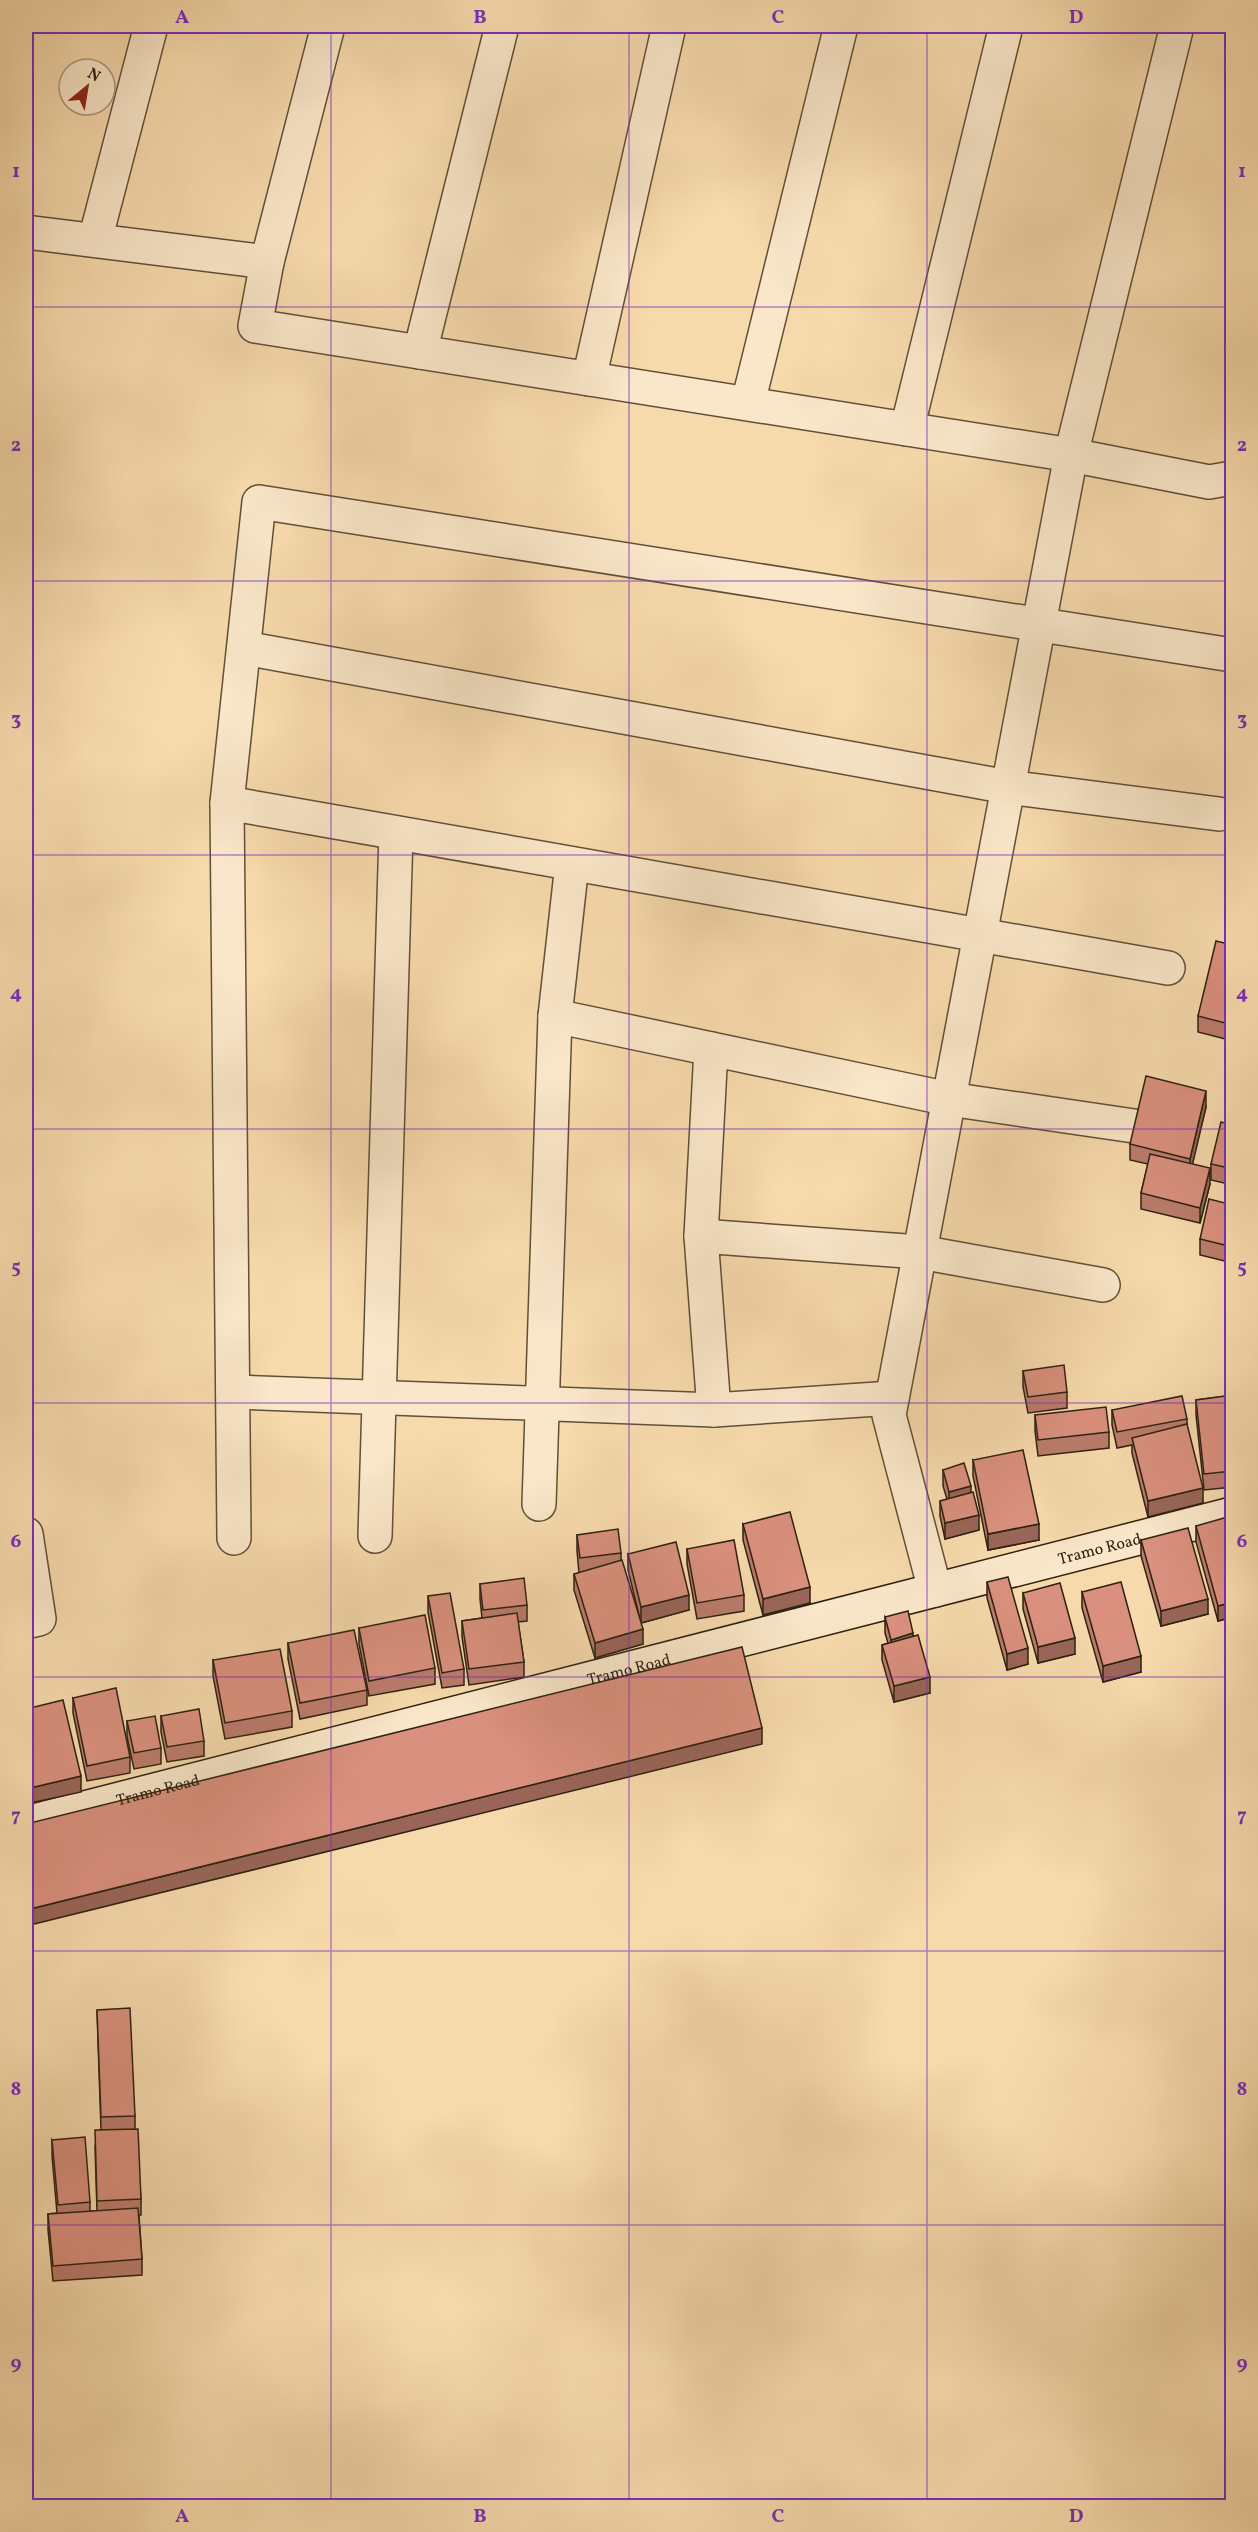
<svg xmlns="http://www.w3.org/2000/svg" width="1258" height="2532" font-family="Vollkorn,serif">
  <rect width="100%" height="100%" fill="#f7daac"/>
  <filter id="stains"><feTurbulence type="fractalNoise" baseFrequency=".00333" numOctaves="4"/><feColorMatrix values="0 0 0 0 .2 0 0 0 0 .09 0 0 0 0 .02 0 0 0 .5 -.17"/></filter>
  <radialGradient id="worn" r=".72"><stop offset=".6" stop-color="#630" stop-opacity="0"/><stop offset="1" stop-color="#630" stop-opacity=".3"/></radialGradient>
  <g fill="none" stroke-linecap="round" stroke-linejoin="round">
    <defs>
      <g id="street">
        <path d="M26 232 267 262 255 326 1071 455 1209 482 1232 478"/>
        <path d="M95 240 151 26"/>
        <path d="M267 262 328 26"/>
        <path d="M420 352 502 26"/>
        <path d="M589 379 669 26"/>
        <path d="M748 403 841 26"/>
        <path d="M907 429 1006 26"/>
        <path d="M244 648 1008 787 1219 814"/>
        <path d="M227 803 1168 968"/>
        <path d="M555 1016 572 864"/>
        <path d="M701 1236 711 1049"/>
        <path d="M233 1392 714 1410"/>
        <path d="M892 1398 714 1410 701 1236 920 1252 1103 1285"/>
        <path d="M539 1504 555 1016 949 1099 1134 1126"/>
        <path d="M26 1534 39 1619 26 1622"/>
        <path d="M375 1536 396 833"/>
        <path d="M234 1538 227 803 259 502 1232 655"/>
        <path d="M935 1590 889 1415 1071 455 1177 26"/>
      </g>
      <g id="secondary">
        <path id="s1" d="M26 1823 1232 1514"/>
      </g>
    </defs>
    <use href="#street" stroke="#604f38" stroke-width="36"/>
    <use href="#secondary" stroke="#2d2111" stroke-width="36"/>
    <use href="#street" stroke="#fae7c9" stroke-width="33"/>
    <use href="#secondary" stroke="#fae7c9" stroke-width="33"/>
  </g>
  <g fill="#bb7c6c" stroke="#2d2111" stroke-width="1.5">
    <path d="M1233 945V1041L1198 1032V1016Z"/>
    <path d="M1206 1107 1192 1164 1210 1184 1200 1223 1141 1209V1193L1148 1164 1130 1160V1144Z"/>
    <path d="M1233 1125V1185L1211 1180V1164Z"/>
    <path d="M1233 1205V1263L1200 1255V1239Z"/>
    <path d="M1023 1371 1067 1392V1408L1028 1413 1023 1387Z"/>
    <path d="M1233 1395V1487L1204 1490 1196 1415V1400Z"/>
    <path d="M1112 1410 1187 1419V1427L1203 1503 1148 1517 1132 1453V1445L1117 1448 1112 1425Z"/>
    <path d="M1035 1415 1109 1432V1448L1038 1456 1035 1431Z"/>
    <path d="M973 1460 1039 1540 988 1550 973 1476Z"/>
    <path d="M943 1470 971 1493 979 1530 945 1539 940 1516V1501L947 1499 943 1486Z"/>
    <path d="M1233 1523V1617L1218 1621 1196 1542V1526Z"/>
    <path d="M743 1524 810 1603 763 1615 743 1540Z"/>
    <path d="M577 1535 621 1553V1561L643 1644 595 1658 574 1590V1574L579 1573 577 1551Z"/>
    <path d="M1141 1540 1208 1614 1161 1626 1141 1556Z"/>
    <path d="M687 1549 744 1595V1611L697 1619 687 1564Z"/>
    <path d="M628 1554 689 1610 641 1623 628 1570Z"/>
    <path d="M987 1582 1028 1664 1007 1670 987 1598Z"/>
    <path d="M480 1584 527 1605V1621L518 1622 524 1662V1677L469 1685 462 1637V1621L482 1618 480 1599Z"/>
    <path d="M1082 1592 1141 1672 1103 1682 1082 1608Z"/>
    <path d="M1023 1593 1075 1654 1038 1663 1023 1609Z"/>
    <path d="M428 1596 464 1669V1685L442 1688 428 1612Z"/>
    <path d="M885 1617 930 1693 894 1702 882 1660V1645L888 1643 885 1633Z"/>
    <path d="M359 1628 435 1668V1684L369 1696 359 1644Z"/>
    <path d="M288 1643 367 1690V1705L300 1719 288 1659Z"/>
    <path d="M213 1660 292 1711V1727L225 1739 213 1676Z"/>
    <path d="M73 1698 130 1757V1773L87 1781 73 1713Z"/>
    <path d="M161 1716 204 1741V1756L167 1762 161 1732Z"/>
    <path d="M127 1721 161 1748V1764L134 1769 127 1737Z"/>
    <path d="M97 2010 135 2116V2129L141 2199V2215H139L142 2259V2275L53 2281 48 2230V2214L57 2213 52 2156V2140L90 2202V2211H97L95 2146 101 2130Z"/>
  </g>
  <g fill="#996558" stroke="#2d2111" stroke-width="1.5">
    <path d="M1206 1091V1107L1190 1175V1159Z"/>
    <path d="M1210 1168V1184L1200 1223V1208Z"/>
    <path d="M971 1486V1502L949 1508V1492Z"/>
    <path d="M1203 1488V1503L1148 1517V1501Z"/>
    <path d="M979 1515V1530L945 1539V1523Z"/>
    <path d="M1039 1524V1540L988 1550V1534Z"/>
    <path d="M810 1587V1603L763 1615V1599Z"/>
    <path d="M689 1595V1610L641 1623V1607Z"/>
    <path d="M1208 1599V1614L1161 1626V1611Z"/>
    <path d="M1233 1602V1617L1218 1621V1606Z"/>
    <path d="M643 1629V1644L595 1658V1643Z"/>
    <path d="M913 1633V1649L891 1655V1640Z"/>
    <path d="M1075 1638V1654L1038 1663V1647Z"/>
    <path d="M1028 1648V1664L1007 1670V1654Z"/>
    <path d="M1141 1656V1672L1103 1682V1666Z"/>
    <path d="M930 1677V1693L894 1702V1686Z"/>
    <path d="M762 1728V1744L26 1926V1910Z"/>
    <path d="M81 1776V1792L26 1804V1789Z"/>
  </g>
  <g fill="#da907e" stroke="#2d2111" stroke-width="1.5">
    <path d="M1216 941 1233 945V1025L1198 1016Z"/>
    <path d="M1146 1076 1206 1091 1190 1159 1130 1144Z"/>
    <path d="M1221 1122 1233 1125V1169L1211 1164Z"/>
    <path d="M1150 1154 1210 1168 1200 1208 1141 1193Z"/>
    <path d="M1209 1199 1233 1205V1247L1200 1239Z"/>
    <path d="M1064 1365 1067 1392 1028 1397 1023 1371Z"/>
    <path d="M1233 1395V1471L1204 1474 1196 1400Z"/>
    <path d="M1182 1396 1187 1419 1117 1432 1112 1410Z"/>
    <path d="M1106 1407 1109 1432 1038 1440 1035 1415Z"/>
    <path d="M1187 1424 1203 1488 1148 1501 1132 1438Z"/>
    <path d="M1023 1450 1039 1524 988 1534 973 1460Z"/>
    <path d="M964 1463 971 1486 949 1492 943 1470Z"/>
    <path d="M973 1492 979 1515 945 1523 940 1501Z"/>
    <path d="M790 1512 810 1587 763 1599 743 1524Z"/>
    <path d="M1231 1516 1233 1523V1602L1218 1606 1196 1526Z"/>
    <path d="M1188 1528 1208 1599 1161 1611 1141 1540Z"/>
    <path d="M618 1529 621 1553 580 1558 577 1535Z"/>
    <path d="M734 1540 744 1595 697 1603 687 1549Z"/>
    <path d="M676 1542 689 1595 641 1607 628 1554Z"/>
    <path d="M622 1560 643 1629 595 1643 574 1574Z"/>
    <path d="M1008 1577 1028 1648 1007 1654 987 1582Z"/>
    <path d="M524 1578 527 1605 483 1610 480 1584Z"/>
    <path d="M1121 1582 1141 1656 1103 1666 1082 1592Z"/>
    <path d="M1060 1583 1075 1638 1038 1647 1023 1593Z"/>
    <path d="M450 1593 464 1669 442 1673 428 1596Z"/>
    <path d="M908 1611 913 1633 891 1640 885 1617Z"/>
    <path d="M517 1613 524 1662 469 1669 462 1621Z"/>
    <path d="M425 1615 435 1668 369 1681 359 1628Z"/>
    <path d="M354 1630 367 1690 300 1703 288 1643Z"/>
    <path d="M918 1635 930 1677 894 1686 882 1645Z"/>
    <path d="M742 1647 762 1728 26 1910V1824Z"/>
    <path d="M280 1649 292 1711 225 1723 213 1660Z"/>
    <path d="M116 1688 130 1757 87 1766 73 1698Z"/>
    <path d="M63 1700 81 1776 26 1789V1709Z"/>
    <path d="M199 1709 204 1741 167 1747 161 1716Z"/>
    <path d="M155 1716 161 1748 134 1753 127 1721Z"/>
    <path d="M130 2008 135 2116 101 2117 97 2010Z"/>
    <path d="M138 2129 141 2199 97 2201 95 2130Z"/>
    <path d="M85 2137 90 2202 58 2205 52 2140Z"/>
    <path d="M138 2208 142 2259 53 2266 48 2214Z"/>
  </g>
  <path fill="none" stroke="#7b2cbf" stroke-width="1.5" stroke-opacity="0.55" d="M331 26V2506M629 26V2506M927 26V2506M26 307H1232M26 581H1232M26 855H1232M26 1129H1232M26 1403H1232M26 1677H1232M26 1951H1232M26 2225H1232"/>
  <g text-anchor="middle" stroke-width="4.5" stroke-linejoin="round" paint-order="stroke">
    <g font-size="16" fill="#2d2111" stroke="#fae7c9">
      <text dy="6" stroke="none"><textPath href="#s1" startOffset="1108">Tramo Road</textPath></text>
      <text dy="6" stroke="none"><textPath href="#s1" startOffset="622">Tramo Road</textPath></text>
      <text dy="6" stroke="none"><textPath href="#s1" startOffset="136">Tramo Road</textPath></text>
    </g>
  </g>
  <rect width="1258" height="2532" fill="none" stroke="#f7daac" stroke-width="66"/>
  <g transform="translate(87 87) rotate(30)"><circle r="28" fill="#fae7c9" stroke="#a8987f" stroke-width="1.5"/>
  <path d="M0-4.5L10 22L0 15L-10 22Z" fill="#8f2418"/>
  <text y="-9" font-size="16" font-weight="bold" text-anchor="middle" fill="#2d2111">N</text>
  </g>
  <rect x="33" y="33" width="1192" height="2466" fill="none" stroke="#7b2cbf" stroke-width="2"/>
  <g font-size="20" text-anchor="middle" font-weight="bold" fill="#7b2cbf">
    <text x="182" y="23">A</text>
    <text x="480" y="23">B</text>
    <text x="778" y="23">C</text>
    <text x="1076" y="23">D</text>
    <text x="16" y="177">1</text>
    <text x="1242" y="177">1</text>
    <text x="16" y="451">2</text>
    <text x="1242" y="451">2</text>
    <text x="16" y="725">3</text>
    <text x="1242" y="725">3</text>
    <text x="16" y="999">4</text>
    <text x="1242" y="999">4</text>
    <text x="16" y="1273">5</text>
    <text x="1242" y="1273">5</text>
    <text x="16" y="1547">6</text>
    <text x="1242" y="1547">6</text>
    <text x="16" y="1821">7</text>
    <text x="1242" y="1821">7</text>
    <text x="16" y="2095">8</text>
    <text x="1242" y="2095">8</text>
    <text x="16" y="2369">9</text>
    <text x="1242" y="2369">9</text>
    <text x="182" y="2522">A</text>
    <text x="480" y="2522">B</text>
    <text x="778" y="2522">C</text>
    <text x="1076" y="2522">D</text>
  </g>
  <rect width="100%" height="100%" filter="url(#stains)"/>
  <rect width="100%" height="100%" fill="url(#worn)"/>
</svg>
